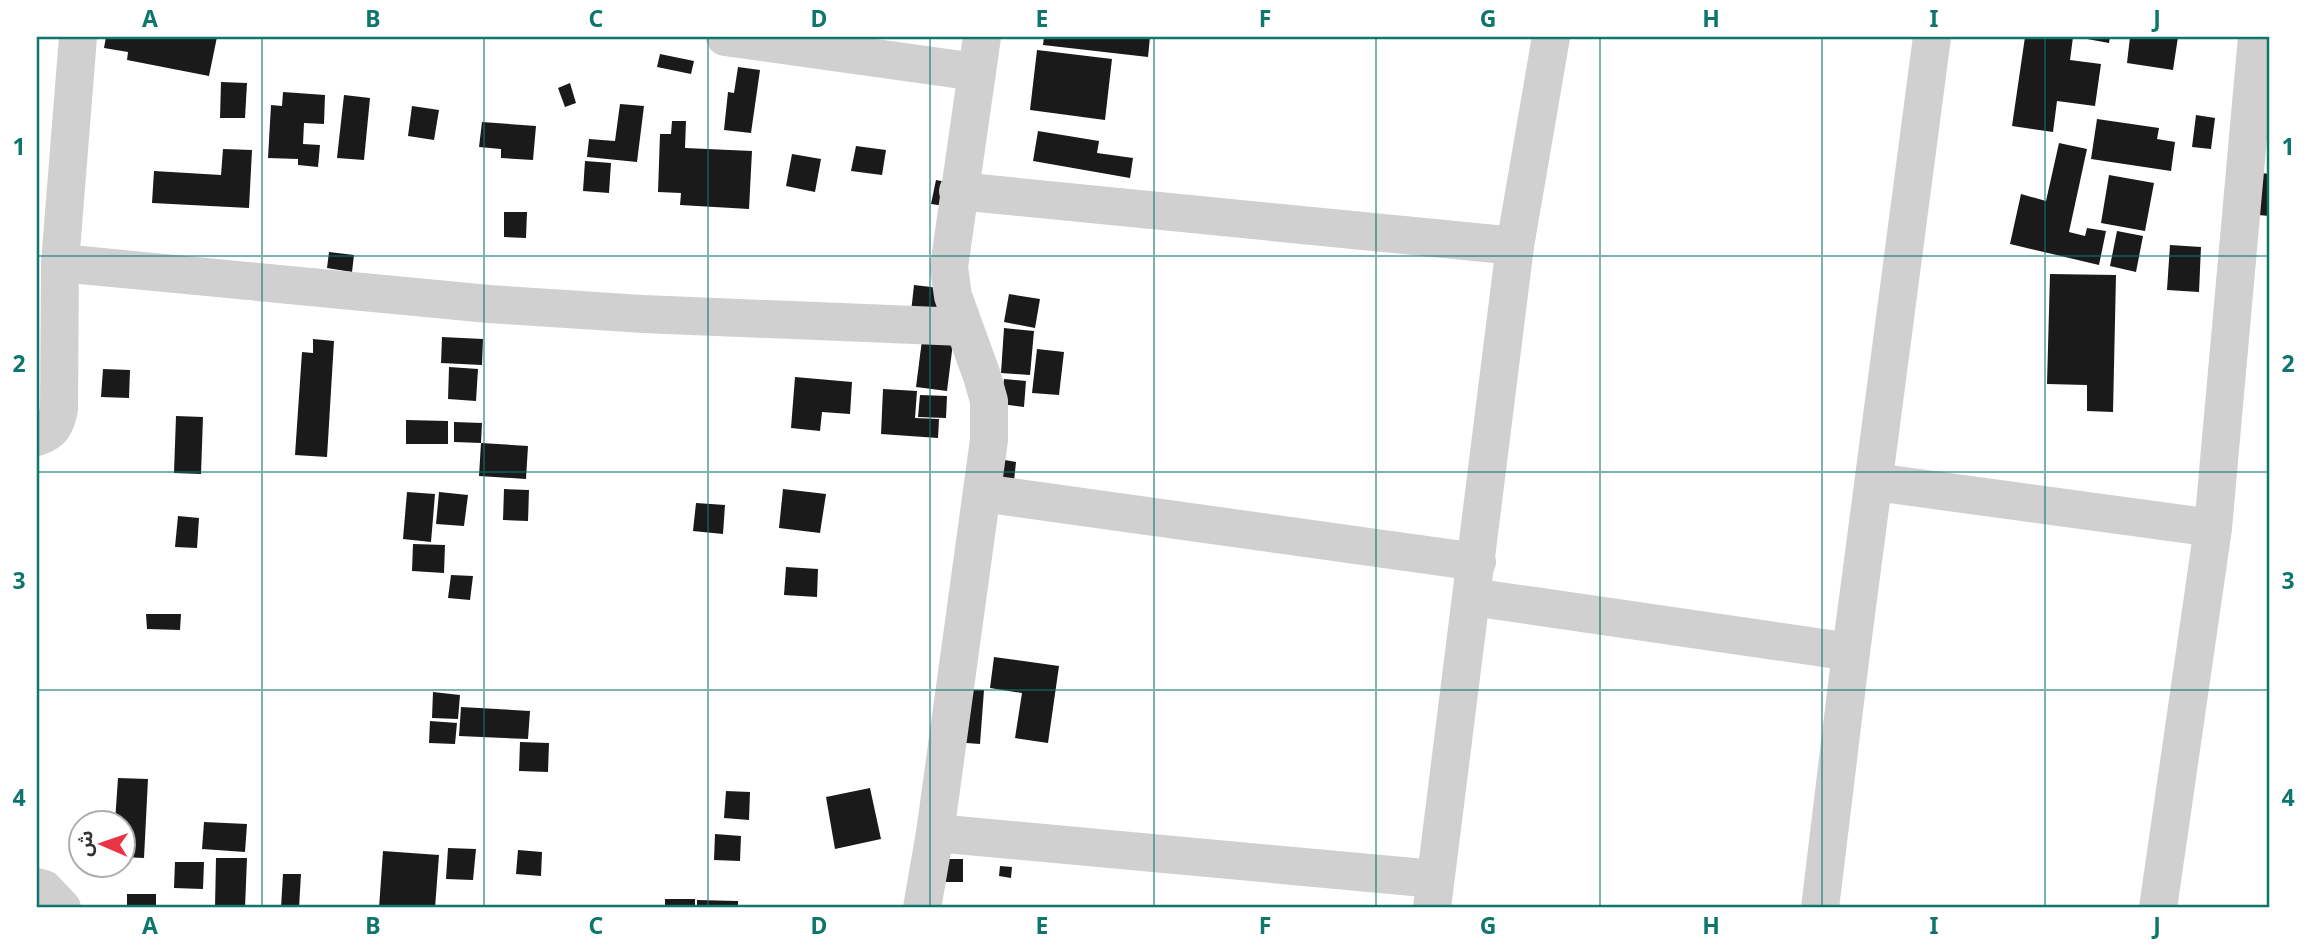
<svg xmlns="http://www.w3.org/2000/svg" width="2307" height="945" font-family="'Noto Sans','Noto Sans Arabic',sans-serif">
  <rect width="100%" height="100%" fill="#fff"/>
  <g fill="#1a1a1a">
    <path d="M106 37H217L209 76 127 60 128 52 104 48Z"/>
    <path d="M1044 37H1150L1148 57 1043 45Z"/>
    <path d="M2025 37H2073L2070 60 2101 64 2095 106 2057 101 2053 132 2012 126Z"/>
    <path d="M2076 37H2110L2109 43Z"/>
    <path d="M2130 37H2178L2173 70 2127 63Z"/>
    <path d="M1037 50 1112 59 1105 120 1030 110Z"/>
    <path d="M660 54 694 61 691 74 657 67Z"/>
    <path d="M738 67 760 70 751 133 724 130 728 92 734 93Z"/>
    <path d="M221 82 247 83 245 118H220Z"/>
    <path d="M570 83 576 103 565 107 558 88Z"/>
    <path d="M283 92 325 95 324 124 304 123 303 144 320 145 318 167 298 165V159L268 158 271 105 282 106Z"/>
    <path d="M344 95 370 98 364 160 337 158Z"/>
    <path d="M620 104 644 106 637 162 587 157 589 139 615 141Z"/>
    <path d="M412 106 439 110 434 140 408 136Z"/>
    <path d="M2196 115 2215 118 2211 149 2192 147Z"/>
    <path d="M2097 119 2159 128 2157 139 2175 142 2171 171 2091 159Z"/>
    <path d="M672 121H686L685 148 752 151 749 209 680 205 681 193 658 192 660 134H671Z"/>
    <path d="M482 122 536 126 533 160 501 158V149L479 147Z"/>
    <path d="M1038 131 1099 141 1097 153 1133 158 1130 178 1033 161Z"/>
    <path d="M2059 143 2087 149 2069 232 2085 236 2087 228 2106 231 2099 265 2010 244 2021 194 2046 201Z"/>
    <path d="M856 146 886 150 882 175 851 171Z"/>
    <path d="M223 149 252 150 249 208 152 203 154 171 221 175Z"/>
    <path d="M792 154 821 159 815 192 786 186Z"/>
    <path d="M585 161 611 163 609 193 583 191Z"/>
    <path d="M2261 173 2270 174V216L2258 215Z"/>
    <path d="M2109 175 2154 183 2145 231 2101 223Z"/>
    <path d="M936 180 956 184 952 207 931 204Z"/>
    <path d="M504 212H527L526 238 504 237Z"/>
    <path d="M2117 231 2143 236 2136 272 2110 266Z"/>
    <path d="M2170 245 2201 247 2199 292 2167 290Z"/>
    <path d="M329 252 354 255 352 272 327 268Z"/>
    <path d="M2050 274 2116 275 2113 412 2087 411V385L2047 384Z"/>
    <path d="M914 285 948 289 945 315 911 312Z"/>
    <path d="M1009 294 1040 299 1035 328 1004 322Z"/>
    <path d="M1004 328 1034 331 1030 375 1001 373Z"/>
    <path d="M442 337 483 339 482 365 441 363Z"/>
    <path d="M313 339 334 341 327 457 295 455 302 352 313 353Z"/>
    <path d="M922 340 953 343 947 391 916 387Z"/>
    <path d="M1037 349 1064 352 1059 395 1032 393Z"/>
    <path d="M449 367 478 369 476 401 448 399Z"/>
    <path d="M103 369 130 370 129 398 101 397Z"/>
    <path d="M795 377 852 382 850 414 822 412 820 431 791 428Z"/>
    <path d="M1004 379 1026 381 1024 407 1001 404Z"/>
    <path d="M883 389 917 391 915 418 939 419 938 438 881 434Z"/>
    <path d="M920 395 947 396 946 418 918 417Z"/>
    <path d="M176 416 203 417 201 474 174 473Z"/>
    <path d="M406 420 448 421V444H406Z"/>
    <path d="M454 422 482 423 481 443 528 446 526 479 479 476 481 443 454 442Z"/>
    <path d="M994 458 1016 462 1014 481 991 478Z"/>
    <path d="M504 489 529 490 528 521 503 520Z"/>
    <path d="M783 489 826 494 820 533 779 528Z"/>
    <path d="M407 492 435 494 431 542 403 539Z"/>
    <path d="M439 492 468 495 464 526 436 524Z"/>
    <path d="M696 503 725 505 723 534 693 531Z"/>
    <path d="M178 516 199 518 197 548 175 547Z"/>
    <path d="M413 544 445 545 444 573 412 571Z"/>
    <path d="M786 567 818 569 817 597 784 595Z"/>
    <path d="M451 575 473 576 470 600 448 598Z"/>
    <path d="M146 614H181L180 630 147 629Z"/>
    <path d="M994 657 1059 666 1048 743 1015 738 1022 693 990 688Z"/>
    <path d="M957 689 984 690 980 744 953 742Z"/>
    <path d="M433 692 460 695 458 719 432 718Z"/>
    <path d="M461 707 530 711 528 739 459 736Z"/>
    <path d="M430 721 457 723 455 744 429 743Z"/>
    <path d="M520 742 549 743 548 772 519 771Z"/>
    <path d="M118 778 148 779 144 858 122 857V822H115Z"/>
    <path d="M870 788 881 839 835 849 826 797Z"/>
    <path d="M726 791 750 792 749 820 724 818Z"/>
    <path d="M204 822 247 824 245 852 202 849Z"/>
    <path d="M715 834 741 836 740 861 714 860Z"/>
    <path d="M448 848 476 849 473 880 446 879Z"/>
    <path d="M518 850 542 852 541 876 516 874Z"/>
    <path d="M383 851 439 855 435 908H379Z"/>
    <path d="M216 858H247L245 908 215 907Z"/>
    <rect x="938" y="859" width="25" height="23"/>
    <path d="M175 862H204L203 889 174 888Z"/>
    <path d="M1000 866 1012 867 1011 878 999 876Z"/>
    <path d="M283 874H301L299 908H281Z"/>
    <rect x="127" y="894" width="29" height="14"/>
    <rect x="665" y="899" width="30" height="9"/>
    <path d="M697 900 738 901V908H697Z"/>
  </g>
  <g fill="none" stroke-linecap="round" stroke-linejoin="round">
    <g stroke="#d0d0d0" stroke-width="38">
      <path d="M725 37 976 72"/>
      <path d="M958 191 1515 246"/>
      <path d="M60 263 489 304 643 314 963 327"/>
      <path d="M37 437C52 432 56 425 59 409L60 263 78 37"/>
      <path d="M1875 482 2213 528"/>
      <path d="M982 493 1477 562"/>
      <path d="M1472 597 1851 652"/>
      <path d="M935 833 1435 879"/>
      <path d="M37 887 44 889 62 908"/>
      <path d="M922 908 935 833 989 440V401L982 376 953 296 949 267 982 37"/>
      <path d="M1432 908 1515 246 1551 37"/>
      <path d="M1820 908 1851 652 1932 37"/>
      <path d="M2158 908 2213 528 2257 37"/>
    </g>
  </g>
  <path fill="none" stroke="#0f766e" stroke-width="2" stroke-opacity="0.55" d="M262 37V908M484 37V908M708 37V908M930 37V908M1154 37V908M1376 37V908M1600 37V908M1822 37V908M2045 37V908M37 256H2270M37 472H2270M37 690H2270"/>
  <rect width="2307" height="945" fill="none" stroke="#ffffff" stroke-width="77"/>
  <g transform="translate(102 844) rotate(272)"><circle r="33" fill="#ffffff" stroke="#adadad" stroke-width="2"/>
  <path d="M0-5L12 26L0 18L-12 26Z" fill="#ea3444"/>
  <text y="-10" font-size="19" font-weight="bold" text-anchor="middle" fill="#333333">ش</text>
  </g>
  <rect x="38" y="38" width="2230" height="868" fill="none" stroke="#0f766e" stroke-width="2.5"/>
  <g font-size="23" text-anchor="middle" font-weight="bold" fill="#0f766e">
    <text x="150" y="27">A</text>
    <text x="373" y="27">B</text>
    <text x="596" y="27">C</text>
    <text x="819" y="27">D</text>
    <text x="1042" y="27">E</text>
    <text x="1265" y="27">F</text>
    <text x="1488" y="27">G</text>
    <text x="1711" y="27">H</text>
    <text x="1934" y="27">I</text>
    <text x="2157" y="27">J</text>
    <text x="19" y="155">1</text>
    <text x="2288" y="155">1</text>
    <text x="19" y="372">2</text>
    <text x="2288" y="372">2</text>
    <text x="19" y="589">3</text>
    <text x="2288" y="589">3</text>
    <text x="19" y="806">4</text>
    <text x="2288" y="806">4</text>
    <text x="150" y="934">A</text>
    <text x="373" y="934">B</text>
    <text x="596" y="934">C</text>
    <text x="819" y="934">D</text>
    <text x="1042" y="934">E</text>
    <text x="1265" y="934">F</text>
    <text x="1488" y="934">G</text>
    <text x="1711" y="934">H</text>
    <text x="1934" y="934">I</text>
    <text x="2157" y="934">J</text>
  </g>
</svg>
